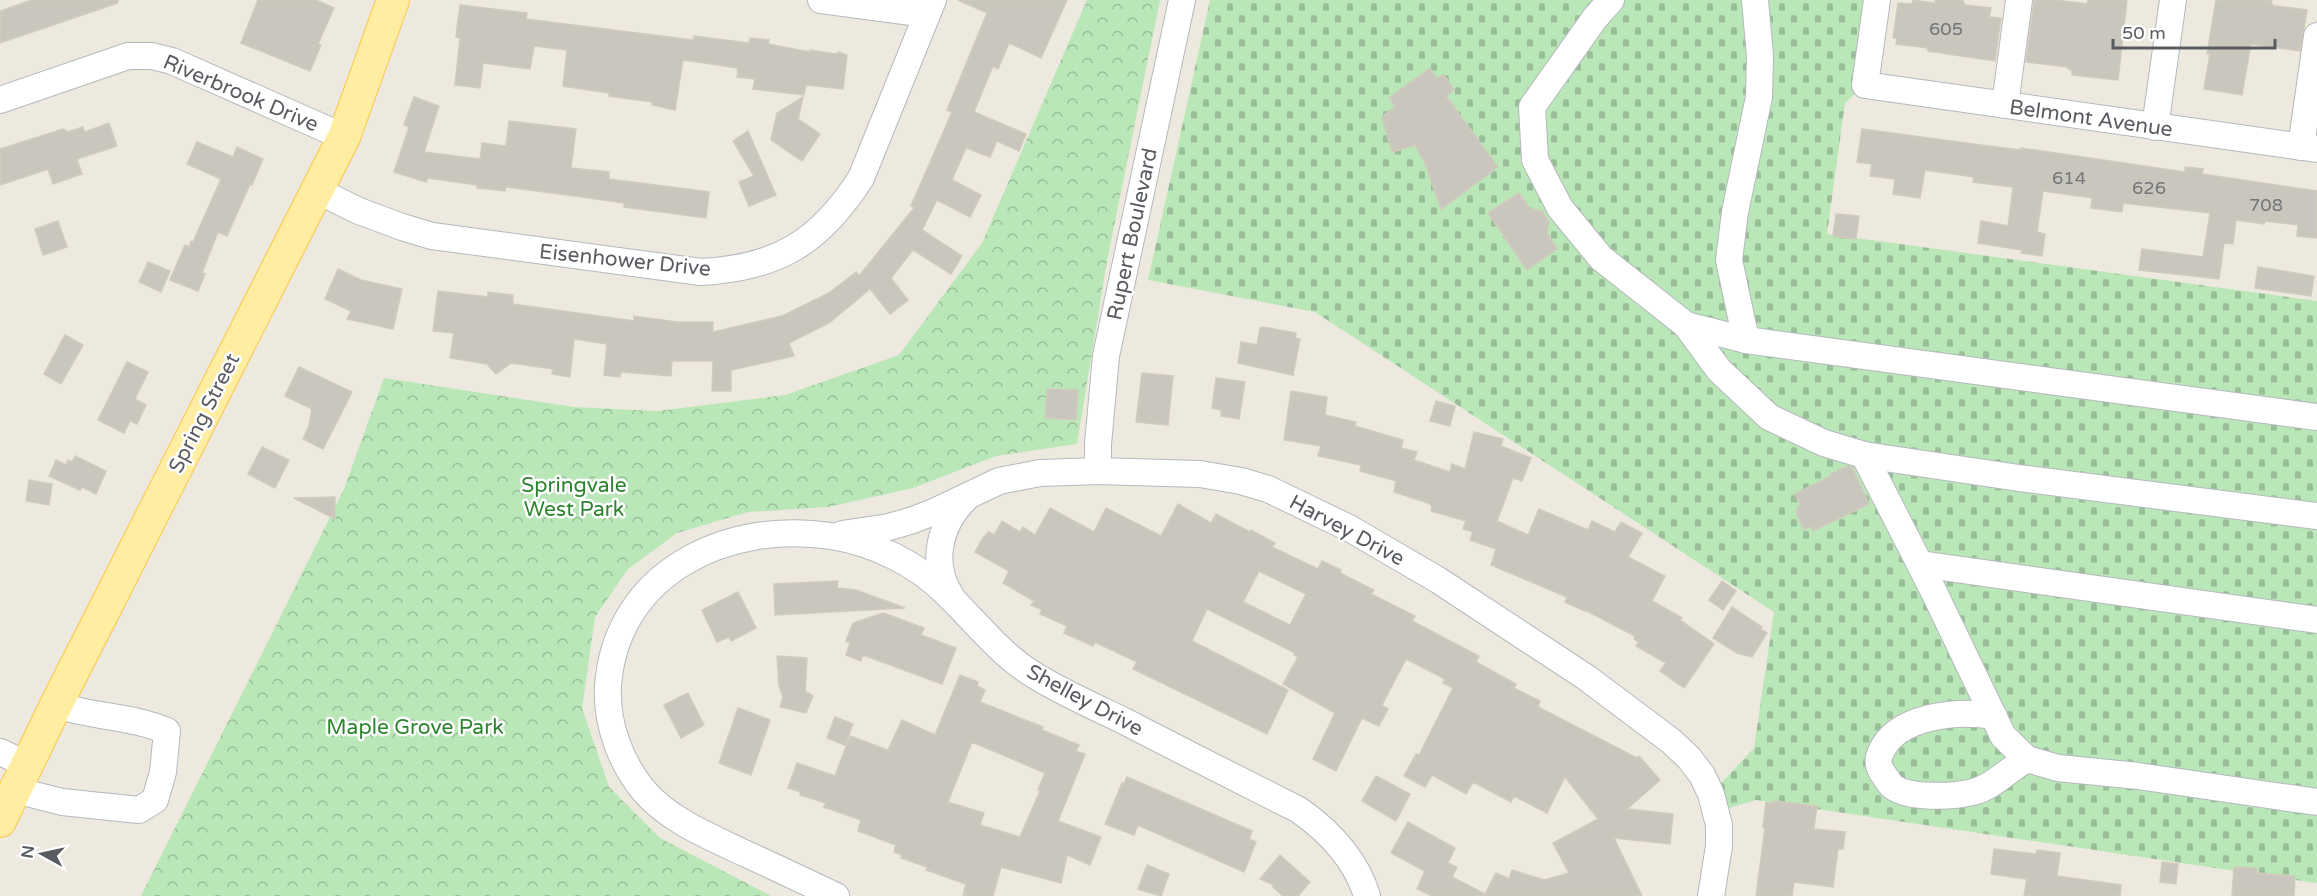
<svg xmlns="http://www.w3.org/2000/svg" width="2317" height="896" font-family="'Varela Round',sans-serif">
  <defs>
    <pattern id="cemetery-stones" width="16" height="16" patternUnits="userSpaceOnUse" patternTransform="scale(1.5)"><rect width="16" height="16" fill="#b9e7b8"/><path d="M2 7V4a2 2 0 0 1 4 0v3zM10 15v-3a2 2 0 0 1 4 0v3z" fill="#99be99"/></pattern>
    <pattern id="park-crowns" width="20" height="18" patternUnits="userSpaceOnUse" patternTransform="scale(1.5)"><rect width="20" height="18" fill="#b9e7b8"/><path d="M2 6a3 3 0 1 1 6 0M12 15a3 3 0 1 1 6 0" fill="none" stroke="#99be99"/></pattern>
  </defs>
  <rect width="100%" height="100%" fill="#ede9df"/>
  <path fill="url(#cemetery-stones)" d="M1210 0H1877L1865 85 1845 103 1827 234 2317 301V883L1756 800 1715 812 1711 794 1754 748 1774 612 1315 312 1148 280Z"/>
  <path fill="url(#park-crowns)" d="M1087 0H1160L1107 261 1077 444 996 456 913 488 828 507 748 512 677 533 628 569 595 617 582 708 609 787 660 838 771 896H141L344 489 384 378 574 407 657 411 785 395 899 355 982 243Z"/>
  <g fill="#c9c6be" stroke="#d2cbbd" stroke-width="1.5" fill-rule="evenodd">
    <path d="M32 0H118V3L0 43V11Z"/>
    <path d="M258 0H316L334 8 318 44 321 45 310 71 241 43Z"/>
    <path d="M958 0H1067L1041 58 1009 43 998 69 993 66 974 112 1026 134 1019 151 997 141 990 157 966 148 952 180 981 195 970 217 937 200 922 230 962 256 951 274 913 250 891 278 908 300 890 314 870 289 829 323 789 343 794 356 731 370V391H712L713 361H672L671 376 621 372 620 377 604 375 607 344 574 339 570 377 552 374 553 369 511 363 496 374 487 364 450 358 454 333 433 331 438 291 488 297V292L513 295V304L634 321V316L677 322H713V332L782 316 829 293 856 272 859 276 914 208 911 206 952 112 947 110 987 13Z"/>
    <path d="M1913 0 1935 3V0H1963L1965 5 1991 8 1989 17 2001 18 1995 61 1928 51V48L1896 44 1897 38H1893L1898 3 1912 4Z"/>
    <path d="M2034 0H2057L2087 4 2088 0H2127L2118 80 2072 75V70L2068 69V67L2026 62Z"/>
    <path d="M2216 0H2272L2271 4 2275 6 2307 10 2300 51 2251 44 2242 95 2204 89 2210 54H2207Z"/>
    <path d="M460 5 527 13 526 19 693 40 694 36 749 43 750 38 769 40 768 44 810 52V50L835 54 839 52 847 55 843 89 806 85 804 95 753 89 755 79 737 77 738 68 683 60 675 110 652 105V102L609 96V93L563 86 567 50 534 46 530 69 483 63 480 88 455 85 460 38 456 37Z"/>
    <path d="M1430 68 1437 79 1444 75 1454 90 1446 96 1498 167 1441 209 1424 161 1415 145 1392 152 1382 117 1395 107 1389 98Z"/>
    <path d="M414 97 439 106 424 152 480 159 482 143 506 146 509 121 576 129 571 168 609 172V179L709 192 706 218 624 207V203L575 196 506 187 505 191 489 189 477 188V185L428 178 426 182 394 172 409 127 404 125Z"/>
    <path d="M803 97 798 119 820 134 802 161 771 140 777 113Z"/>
    <path d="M109 123 117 146 77 159 82 174 53 184 48 169 0 185V149L63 129 68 132 83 127 85 132Z"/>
    <path d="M1862 129 1996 147 2021 150V148L2185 172V167L2203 169 2202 174 2317 191V238L2297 236 2298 225 2265 221 2264 224 2236 220 2233 244 2224 243 2219 279 2139 270 2142 249 2203 257 2210 213 2123 203 2122 212 2091 208 2092 198 2043 191 2037 232 2045 234 2042 256 2021 253 2022 250 1978 243 1981 221 2008 226 2013 187 1973 182 1974 177 1925 170 1920 198 1893 194 1895 179 1870 176 1872 164 1857 162Z"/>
    <path d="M748 131 776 195 749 206 739 182 754 176 733 141Z"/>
    <path d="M197 142 233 157 237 147 263 159 252 185 250 184 227 236 218 232 202 273 205 274 198 291 170 280 185 245 189 247 191 241 193 242 221 179 187 164Z"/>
    <path d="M1519 193 1530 209 1542 211 1549 222 1547 233 1557 249 1527 270 1488 213Z"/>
    <path d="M1836 214 1859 216 1856 239 1833 236Z"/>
    <path d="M58 221 67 247 43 255 35 229Z"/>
    <path d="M148 262 170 271 161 292 139 282Z"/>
    <path d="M2258 267 2314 276 2311 296 2255 288Z"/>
    <path d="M338 269 361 280 402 289 393 329 347 319 351 311 325 299Z"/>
    <path d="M1263 327 1296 333 1295 338 1300 339 1293 375 1238 363 1241 342 1257 345 1260 328Z"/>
    <path d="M65 335 83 345 61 384 44 374Z"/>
    <path d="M127 362 148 372 135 399 146 405 137 424 130 421 124 433 98 420Z"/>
    <path d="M299 367 352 392 323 449 303 439 309 426 312 409 285 396Z"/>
    <path d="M1142 373 1173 376 1168 425 1136 422Z"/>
    <path d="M1216 378 1245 382 1239 419 1221 416V410L1212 408Z"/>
    <path d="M1047 389 1078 390 1076 420 1045 418Z"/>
    <path d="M1291 391 1327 397 1325 415 1356 422 1355 426 1403 440 1401 448 1417 452 1414 460 1450 472 1452 464 1465 469 1474 432 1503 439 1501 446 1531 458 1522 481 1513 478 1497 521 1528 535 1539 509 1588 530 1592 521 1615 532 1621 522 1642 533 1628 557 1665 576 1652 601 1682 618 1680 620 1714 644 1684 688 1660 671 1666 663 1636 646 1639 642 1634 639 1635 636 1585 610V611L1565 602 1567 597 1491 565 1496 549 1470 540 1473 532 1463 529 1466 521 1431 511 1432 506 1428 503 1394 492 1396 481 1360 471 1361 465 1318 456 1321 446 1284 440Z"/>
    <path d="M1436 401 1455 406 1450 426 1430 421Z"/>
    <path d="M262 447 289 460 275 488 248 474Z"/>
    <path d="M75 456 106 471 96 494 82 487 80 490 49 476 56 460 66 465 68 460 72 462Z"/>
    <path d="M1848 466 1852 467 1869 504 1813 531 1811 526 1804 530 1796 512 1798 511 1797 508 1801 506 1795 494 1831 476 1830 474Z"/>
    <path d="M29 480 52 484 49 505 26 501Z"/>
    <path d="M335 497V519L294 498Z"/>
    <path d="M1178 504 1211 523 1216 514 1250 532 1251 530 1275 543 1272 547 1318 569 1322 561 1341 570 1340 573 1374 590 1371 594 1415 616 1412 621 1479 656 1476 662 1516 684 1514 688 1540 701 1538 707 1637 758 1639 756 1660 780 1627 809 1673 814 1670 844 1614 838 1642 896H1432L1417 889 1425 871 1391 853 1408 822 1455 848 1448 863 1457 867 1452 877 1485 894 1496 873 1509 879 1512 870 1544 880 1569 873 1553 843 1598 819 1565 777 1547 813 1514 796 1511 802 1473 782 1466 794 1432 775 1425 787 1404 776 1416 754 1419 755 1453 688 1443 683 1445 679 1406 659 1382 705 1388 709 1379 726 1362 718 1336 771 1313 759 1335 713 1283 684 1298 657 1294 655 1295 653 1207 609 1192 641 1288 690 1267 734 1133 669 1137 662 1095 642 1093 646 1064 633 1067 626 1040 614 1042 610 1031 605 1034 601 1003 583 1009 571 975 552 983 538 989 532 994 535 1002 521 1020 532 1023 527 1035 535 1050 508 1094 532 1106 508 1161 536ZM1259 571 1306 594 1290 625 1243 602Z"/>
    <path d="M838 581 837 588 856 590 905 608 775 615 774 584Z"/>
    <path d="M1722 581 1736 591 1723 610 1709 600Z"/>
    <path d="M738 592 756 628 731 641 729 637 717 642 702 610Z"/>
    <path d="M1732 607 1762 627 1761 629 1767 633 1752 657 1737 653 1713 638Z"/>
    <path d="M883 613 924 628 921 635 956 648 942 684 863 655 861 661 846 655 850 643 846 641 853 623Z"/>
    <path d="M777 656 807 658 805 691 813 696 806 713 780 707 783 697 779 685Z"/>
    <path d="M960 675 978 682 977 686 985 690 980 702 1043 727 1042 730 1079 745 1076 751 1085 754 1058 821 1101 837 1090 865 1067 855 1061 883 1001 867 993 896H963L966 884 926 870 927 867 901 858 902 855 894 852 896 845 858 831 861 820 824 807 826 803 800 795 801 792 788 788 797 763 835 776 850 736 888 750 902 720 935 735ZM972 742 1045 773 1038 790 1040 791 1020 837 980 825 984 813 948 802Z"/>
    <path d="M688 693 704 725 681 738 664 705Z"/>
    <path d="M738 708 770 720 751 775 719 763Z"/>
    <path d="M835 717 853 724 845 745 827 738Z"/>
    <path d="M1376 776 1410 794 1396 821 1362 801Z"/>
    <path d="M1127 777 1252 831 1249 839 1256 842 1244 872 1138 825 1134 835 1105 824 1122 783 1124 784Z"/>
    <path d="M1774 801 1817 806 1814 829 1845 832 1843 849H1838L1833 887 1794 882 1792 896H1756L1765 828H1763L1766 802 1774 803Z"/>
    <path d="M1994 849 2036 854 2037 850 2060 853 2057 876 2121 885 2120 896H2024L2027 879 1991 874Z"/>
    <path d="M1280 855 1310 882 1298 896H1283L1273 887 1274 885 1260 879Z"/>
    <path d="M2162 862 2178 864 2176 884 2160 882Z"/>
    <path d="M1147 865 1169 874 1161 896 1138 889Z"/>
    <path d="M2234 867 2257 868V873L2295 876 2294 896H2232Z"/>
  </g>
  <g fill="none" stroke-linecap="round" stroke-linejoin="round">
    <defs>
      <g id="minor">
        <path d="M821 0 927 14"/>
        <path d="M1611 0 1595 18 1532 107 1535 160 1560 208 1601 258 1686 325 1719 370 1769 417 1824 443 1864 455 1932 588 2003 736 2027 759 2058 768 2138 776 2317 802"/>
        <path d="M1877 0 1865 85 2317 149"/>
        <path d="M0 100 128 56H152L172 61 344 137"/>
        <path d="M2005 105 2019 0"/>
        <path d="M2155 127 2173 0"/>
        <path d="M2301 147 2317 36"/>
        <path d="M316 190 359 211 402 227 432 236 701 272C778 268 820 242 861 178L933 0"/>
        <path d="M1686 325 1746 340 1729 260 1735 212 1759 97 1760 56 1755 0"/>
        <path d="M1746 340 2317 417"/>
        <path d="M1864 455 2019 478 2317 516"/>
        <path d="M1098 471V444L1106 356 1182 0"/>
        <path d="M842 534 889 527 913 520 936 511 999 481 1040 473 1098 471 1200 474 1241 481 1268 489 1349 528 1438 580 1587 678 1671 741 1689 758 1702 775 1711 794 1719 825V846L1711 896"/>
        <path d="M1920 564 2317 620"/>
        <path d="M951 596C930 564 939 525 965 499"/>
        <path d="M1994 716C1958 710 1895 715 1880 754 1877 761 1879 769 1884 775 1886 778 1889 783 1892 786 1908 799 1953 797 1973 792 1993 787 2009 769 2027 759"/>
        <path d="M0 752 28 765"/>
        <path d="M15 790 62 802 139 810 155 800 163 772 167 731C132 716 93 717 56 705"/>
        <path d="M836 896C806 882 775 867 744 853 709 836 670 821 644 791 620 762 606 723 608 686 616 572 728 520 831 536 874 543 916 563 947 594 977 623 1002 657 1039 678 1066 694 1095 707 1124 721 1182 751 1241 781 1299 810 1330 832 1356 859 1367 896"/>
      </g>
      <path id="major" d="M0 821 56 705 344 137 393 0"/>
    </defs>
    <use href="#minor" stroke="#b5b8bd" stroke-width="28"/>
    <use href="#major" stroke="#fcc648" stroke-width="34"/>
    <use href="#minor" stroke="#fff" stroke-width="26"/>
    <use href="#major" stroke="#ffeea1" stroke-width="32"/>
  </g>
  <g text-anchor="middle" stroke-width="5" stroke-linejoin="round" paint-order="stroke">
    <g font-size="18" fill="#747678">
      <text x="1946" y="35">605</text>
      <text x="2069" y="184">614</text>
      <text x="2149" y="194">626</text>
      <text x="2266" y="211">708</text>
    </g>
    <g font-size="21" fill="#585c61" stroke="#fff">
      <text transform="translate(241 93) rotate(23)" y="7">Riverbrook Drive</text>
      <text transform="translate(2091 118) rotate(8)" y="7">Belmont Avenue</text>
      <text transform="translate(1132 234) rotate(-78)" y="7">Rupert Boulevard</text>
      <text transform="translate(625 260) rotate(6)" y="7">Eisenhower Drive</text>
      <text transform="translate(204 413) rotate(-63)" y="7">Spring Street</text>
      <text transform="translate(1347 530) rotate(28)" y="7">Harvey Drive</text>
      <text transform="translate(1085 700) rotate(28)" y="7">Shelley Drive</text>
    </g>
    <g font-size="21" fill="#2d842f" stroke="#fff">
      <text x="574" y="492">Springvale<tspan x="574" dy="24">West Park</tspan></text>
      <text x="415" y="734">Maple Grove Park</text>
    </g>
  </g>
  <g transform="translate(42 854) rotate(278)" stroke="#ffffff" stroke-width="4.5" paint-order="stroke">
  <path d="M0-4.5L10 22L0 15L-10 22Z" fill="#585c61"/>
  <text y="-9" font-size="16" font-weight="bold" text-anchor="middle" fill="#585c61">N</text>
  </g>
  <path d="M2113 39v9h162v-9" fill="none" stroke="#585c61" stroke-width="3"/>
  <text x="2122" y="39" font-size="18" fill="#585c61" stroke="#ffffff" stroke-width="4.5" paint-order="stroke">50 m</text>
</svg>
